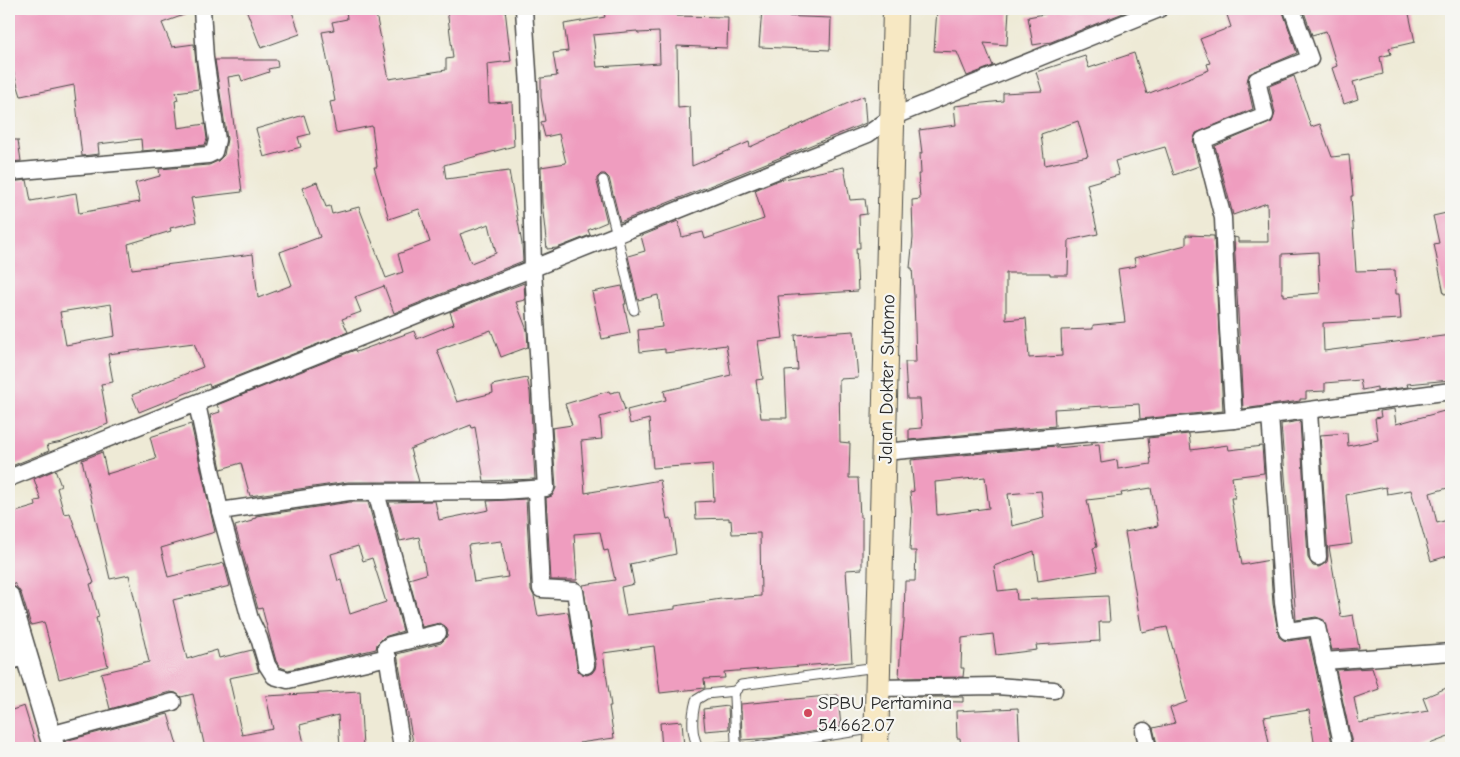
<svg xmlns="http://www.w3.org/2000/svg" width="1460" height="757" font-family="'Comic Neue',sans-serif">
  <rect width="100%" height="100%" fill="#f6f6f2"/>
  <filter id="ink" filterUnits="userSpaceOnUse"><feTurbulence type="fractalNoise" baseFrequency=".02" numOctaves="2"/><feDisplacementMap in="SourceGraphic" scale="10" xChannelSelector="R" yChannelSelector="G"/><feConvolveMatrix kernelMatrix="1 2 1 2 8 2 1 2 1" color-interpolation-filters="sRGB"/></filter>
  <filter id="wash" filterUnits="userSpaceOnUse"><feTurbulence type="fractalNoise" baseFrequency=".0096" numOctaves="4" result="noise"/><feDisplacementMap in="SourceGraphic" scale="20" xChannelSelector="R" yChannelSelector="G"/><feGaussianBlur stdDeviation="1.12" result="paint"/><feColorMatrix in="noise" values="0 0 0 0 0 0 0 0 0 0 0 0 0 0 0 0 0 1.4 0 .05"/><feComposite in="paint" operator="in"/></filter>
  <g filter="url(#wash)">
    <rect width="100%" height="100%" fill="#eeead6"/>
    <g id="blocks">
      <g fill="#ef9dbf" fill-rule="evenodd">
        <path d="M9 9H192V12L162 23 172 47 194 44 199 89 176 92 178 100 175 101 178 128 205 124 207 139 205 145 142 151 141 139 98 144 99 154 82 156 74 85 21 96 9 58Z"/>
        <path d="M246 9H291L300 34 261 48Z"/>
        <path d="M346 9H375L389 79 446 70V59L453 58 447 9H505L511 61 487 64 489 103 512 102 514 146 444 165 446 179 509 171 522 244 523 261 394 313 384 286 355 297 361 312 342 319 348 332 210 387 209 384 139 412 132 395 203 367 194 343 108 354 113 382 101 384 108 424 62 442 47 445 49 451 9 467V182L27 180 31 201 76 193 79 213 140 202 135 183 160 176 159 169 209 165 218 161 224 155 227 139 215 60H277L278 67 268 69 269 72 242 81 240 75 228 77 242 192 191 198 196 222 170 228 171 231 128 244 132 269 253 254 258 298 292 285 280 252 320 237 302 188 317 182 326 207 330 206 332 214 359 207 386 278 403 272 398 254 430 242 419 209 389 219 374 167H377L372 126 336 133 330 102 335 101 322 32 334 30 332 22 347 19ZM489 224 496 253 471 263 460 234ZM111 304 115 336 66 345 60 312Z"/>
        <path d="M610 9H676V16L728 17 727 48 677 46 678 108 690 107 692 166 749 142 750 147 864 96 866 123 620 222 609 178 605 174H601L597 178V182L607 222 588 230 590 235 557 248 547 249 542 203 541 167 566 163 559 134 545 137 541 122 545 121 541 97V78L557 76 553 53 568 51 564 24 605 17 604 13H610ZM637 31 638 33 659 32 660 63 597 67 593 35Z"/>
        <path d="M762 9H779L778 16 831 18 830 50 759 47Z"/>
        <path d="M937 9H1009L1007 45 984 43 993 66 967 76 957 52 934 51Z"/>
        <path d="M1048 9H1133L1051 42 1033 45 1028 17 1049 13Z"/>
        <path d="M1225 9H1282L1297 53 1249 74 1247 82 1253 109 1196 133 1193 142 1199 166 1174 175 1165 147 1115 161 1119 175 1087 184 1098 234 1069 240 1068 275H1050V273H1006V320L1026 318 1029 358 1062 356 1061 330 1093 329V325L1125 322 1118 269 1136 266 1134 258 1186 245V235L1214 236 1223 411 1140 419 1139 404 1054 409 1055 426 909 440V429L922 428 920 399H907L905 362H916L914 296 912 268H910L913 238 912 200 920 199 918 174H921L920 153H922L919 130 956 125 954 106 1003 101V93L1042 91 1036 72 1085 56 1089 68 1134 53 1147 94 1209 70 1207 64 1210 63 1200 39 1231 27ZM1078 121 1088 156 1045 165 1041 134Z"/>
        <path d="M1303 9H1408L1415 42 1389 48 1391 54 1380 57 1383 74 1353 82 1358 99 1344 104 1332 68 1337 66 1326 31 1312 35Z"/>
        <path d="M1294 76 1311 127 1320 124 1332 157 1349 155 1353 196H1351L1356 271 1395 270 1396 294H1399L1401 319 1323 323 1324 351 1451 335V380L1407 384 1408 387 1377 391V387L1362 390 1360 380 1325 383V391L1306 392V399H1300V401L1243 409 1234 237 1238 238V242H1268L1267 203 1233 215 1215 146 1272 122 1275 113 1269 86ZM1318 252 1320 293 1284 296V293H1282V254Z"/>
        <path d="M304 115 310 134 298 137 301 147 264 157 256 129Z"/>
        <path d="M9 140H18L21 161 9 162Z"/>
        <path d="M844 167 850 200 865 199 867 214 859 215 860 248H856L858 291 778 296 783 338 758 341 763 379 756 380 761 418H787L785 371 798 370 795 335 854 331 858 378 839 379 840 442 850 443 849 478H858L860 517H862V569L846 570 852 662 724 672 725 678 704 679 705 688 660 693 654 646 603 653 611 706H609L614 738 579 743 580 748H414L397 654 441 643 447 636 448 631 445 626 440 623 422 627 409 579 426 574 419 537 400 541 389 502 435 501 439 520 489 510 487 501 526 499 531 590 534 596 538 616 568 612 578 671 582 674 587 675 592 673 595 669 596 664 583 585 615 580 608 550 604 551 600 532 574 534 577 580H551L546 498 552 496 556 488 552 428 572 425 565 404 609 391 610 393 619 391 625 410 600 417 602 439 581 441 585 493 660 480 667 519 671 518 676 554 630 564 634 584 621 587 626 615 675 609V606L721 599 761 596 760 533 732 534 731 520 729 521V518L696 519 695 502 714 501 712 464 653 468 649 419 630 424 627 410 666 400 664 391 731 375 726 345 665 353V349L640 352 638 330 662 327 658 295 638 300 628 256 645 251 641 236 678 221 682 237 703 232 705 239 764 219 755 190 779 180ZM501 541 508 577 474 582 468 545Z"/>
        <path d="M1451 212V293L1444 294 1434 244 1439 243 1433 216Z"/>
        <path d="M524 283 525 300 516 302 527 330 528 347 501 357 491 330 437 350 457 402 493 393 492 385 527 378 530 392 535 479 484 481 475 427 472 428 471 425 410 449 419 482H348L250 496 241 463 221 469 210 415 220 412 217 405 355 350 356 352 414 331 417 339 454 324 450 312Z"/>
        <path d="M622 286 626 304H624L630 333 602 339 592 292Z"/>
        <path d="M1394 409 1396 424 1448 410 1451 422V487L1430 493 1437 523 1451 519V555L1431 561 1411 490 1387 494 1386 487 1346 495 1352 544 1329 547 1341 617 1353 615 1359 648 1332 650 1324 620 1316 617 1296 620 1281 424 1300 421 1308 558 1313 566 1319 567 1327 562 1328 556 1320 435 1347 433 1348 446 1378 440 1375 418 1381 417 1380 411Z"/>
        <path d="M191 424 215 532 161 548 168 577 224 563 230 586 173 600 187 659 217 650 219 658 252 650 259 672 229 678 242 735 273 729 266 696 360 691 363 748H340L338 715 300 725 305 748H205L193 694 181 697 176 693 170 692 110 709 101 673 149 662 129 575 110 579 82 460 102 452 107 474 156 459 150 437Z"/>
        <path d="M1189 434 1191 450 1228 445 1229 450 1262 446 1264 473 1232 477 1235 498H1231L1242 565 1270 560 1273 604 1279 637 1283 640 1288 641 1309 638 1333 748H1315L1309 710 1264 717 1269 743 1243 748H1158L1153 728 1175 723 1170 708 1187 702 1167 627 1142 632 1125 532 1158 526 1151 488 1121 493 1122 496 1087 500 1097 547 1093 548 1098 571 1038 581 1034 551 994 566 998 591 1016 589 1017 600 1108 596 1110 622H1099L1100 641 1036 645 1037 650 996 655 993 634 962 638 961 668H964L963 677 899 678 901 639 902 640 904 622 905 581H915L916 551H910L912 513 910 492 914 491 911 460 1056 446V448L1099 444 1101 463 1117 460 1118 469 1151 464 1148 438ZM985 477 989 508 937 515 935 482ZM1041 491 1044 518 1012 526 1008 494Z"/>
        <path d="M55 470 61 486 57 488 64 514 70 513 94 583 90 584 99 617 96 618 108 666 59 679 44 622 31 625 21 593 14 583 9 585V514L36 506 35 501 41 500 34 479Z"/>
        <path d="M350 502H368L403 631 384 637 377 644 376 649 288 670 280 667 276 661 262 608 258 609 235 526 252 521V519L256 518V516ZM358 546 363 561 372 558 386 602 350 614 341 580 338 581 331 554Z"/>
        <path d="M1372 668 1379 689 1354 698 1359 723 1428 711 1423 698 1451 686V736L1419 748H1353L1336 670Z"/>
        <path d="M838 695 841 727 773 738 742 740 741 704Z"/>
        <path d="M913 697H963V702L912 701Z"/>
        <path d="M24 706 37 748H9V711Z"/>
        <path d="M728 706 729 729 705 731 703 709Z"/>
        <path d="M1018 708 1020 748H961L960 738H957L956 711Z"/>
        <path d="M168 714 178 748H66L65 741Z"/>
        <path d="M682 721 684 748H662L660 723Z"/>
      </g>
    </g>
  </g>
  <g filter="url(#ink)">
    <use href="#blocks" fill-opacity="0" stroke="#484845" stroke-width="1"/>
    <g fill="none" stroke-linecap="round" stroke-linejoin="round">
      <defs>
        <g id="service">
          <path d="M603 180 617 235 634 310"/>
          <path d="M702 748 698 747C691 733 692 715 696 700L706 694 735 691"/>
          <path d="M706 748 739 746"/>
          <path d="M744 748 739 746 736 742 734 697 735 691 741 685 877 667"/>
          <path d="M749 748 877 728"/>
        </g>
        <g id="minor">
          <path d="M9 172 208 155 214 152 217 140 205 58 202 9"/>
          <path d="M197 404 220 511 250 619 259 638 267 665 274 676 288 680 388 657"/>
          <path d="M1309 411 1318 557"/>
          <path d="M1270 415 1283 603 1287 631 1317 627 1343 748"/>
          <path d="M1234 420 1228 329 1223 218 1203 140 1265 115 1257 80 1310 59 1292 9"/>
          <path d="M884 452 1234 420 1451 391"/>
          <path d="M9 478 868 134 892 117 1159 9"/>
          <path d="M536 489 541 589 575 591 586 665"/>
          <path d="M376 492 415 638"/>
          <path d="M220 511 349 492 501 491 546 488 533 269 529 87 524 9"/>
          <path d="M1324 661 1451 652"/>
          <path d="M9 662 26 656"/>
          <path d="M877 688 996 686 1054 690"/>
          <path d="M1144 731 1148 748"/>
          <path d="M50 735 173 702"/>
          <path d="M402 748 386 648 390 645 438 633"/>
        </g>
        <path id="tertiary" d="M9 597 54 748"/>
        <path id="secondary" d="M876 748 895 9"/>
      </defs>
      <use href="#service" stroke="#484845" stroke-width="11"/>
      <use href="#minor" stroke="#484845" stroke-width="19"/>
      <use href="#tertiary" stroke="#484845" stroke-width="24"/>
      <use href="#secondary" stroke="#484845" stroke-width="26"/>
      <use href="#service" stroke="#fff" stroke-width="9"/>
      <use href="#minor" stroke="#fff" stroke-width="16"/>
      <use href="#tertiary" stroke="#fff" stroke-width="21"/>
      <use href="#secondary" stroke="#f7e8c3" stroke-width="24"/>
    </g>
  </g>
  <circle fill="#d1495b" stroke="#f6f6f2" stroke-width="2" cx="808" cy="713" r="5"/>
  <g text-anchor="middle" stroke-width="4.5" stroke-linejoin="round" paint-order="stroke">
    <g font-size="19" fill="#2b2b2b" stroke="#f6f6f2">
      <text transform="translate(886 379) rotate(-89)" y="7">Jalan Dokter Sutomo</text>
    </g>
    <g font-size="19" fill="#2b2b2b" stroke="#f6f6f2" text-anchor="start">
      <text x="818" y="709">SPBU Pertamina<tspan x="818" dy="22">54.662.07</tspan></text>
    </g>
  </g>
  <rect width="1460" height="757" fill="none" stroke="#f6f6f2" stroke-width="30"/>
</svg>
